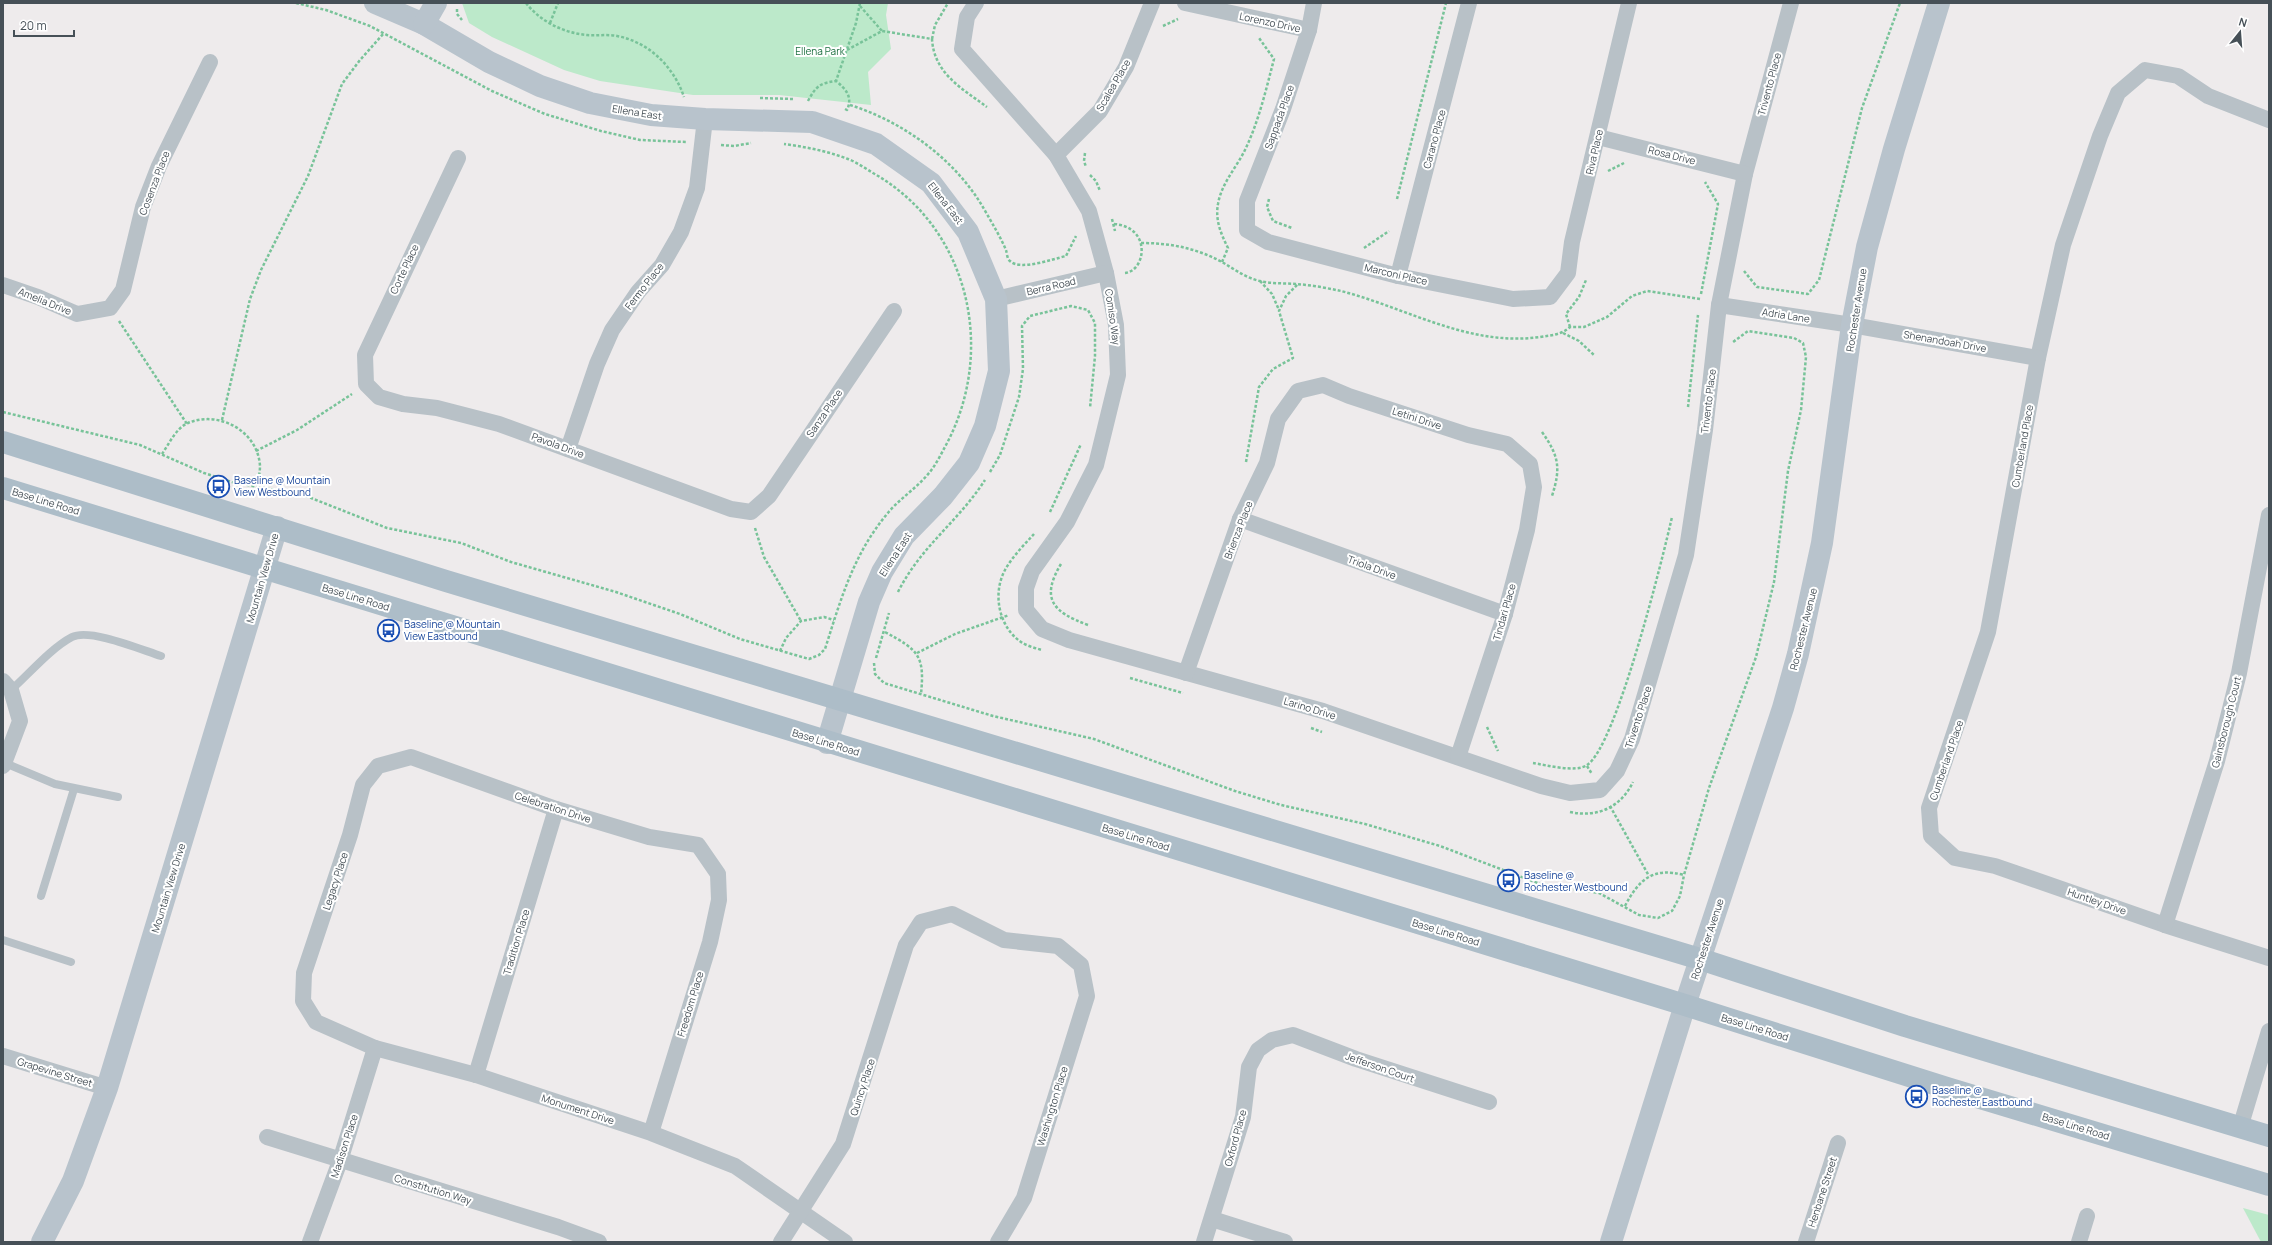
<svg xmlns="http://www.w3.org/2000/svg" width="2272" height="1245" font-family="Manrope,sans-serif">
  <rect width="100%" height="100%" fill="#eeebec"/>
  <g fill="#bce9ca">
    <path d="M462 3H888L886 15 891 49 868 72 871 105 779 95H693L600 81 564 70 492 37 469 23Z"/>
    <path d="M2243 1208 2269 1215V1242H2261Z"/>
  </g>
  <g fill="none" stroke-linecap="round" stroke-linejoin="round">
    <g stroke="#78c399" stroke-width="2.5" stroke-dasharray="3 2" stroke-linecap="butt">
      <path d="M296 3 326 10 370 26 492 91 545 114 601 131 640 140 686 142"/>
      <path d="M526 3C540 21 563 33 587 35 597 36 607 34 617 36 649 42 674 67 684 97"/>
      <path d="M860 6 882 31"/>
      <path d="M457 9V14L462 20"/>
      <path d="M550 23 558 3"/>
      <path d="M1163 26 1178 19"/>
      <path d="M932 39 935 25 948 3"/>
      <path d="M847 50 882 31 932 39C934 74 963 89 987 107"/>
      <path d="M760 98 793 99"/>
      <path d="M808 101C816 86 820 83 836 81"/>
      <path d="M850 105C904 122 956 160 984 209 992 223 1000 236 1006 250 1007 253 1007 259 1010 261 1020 271 1053 259 1066 256L1076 236"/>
      <path d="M845 109 847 110C853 97 846 89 836 81L856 23 860 3"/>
      <path d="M721 145 734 146 751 143"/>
      <path d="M1085 153 1084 161 1086 167"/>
      <path d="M1608 171 1624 163"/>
      <path d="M1090 175 1096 181 1100 191"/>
      <path d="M1269 199 1267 207 1273 221 1292 228"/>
      <path d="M1397 199 1446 3"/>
      <path d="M1112 219 1115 231"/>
      <path d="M1114 224C1152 227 1146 271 1125 273"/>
      <path d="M1141 243C1170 243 1196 248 1222 262 1234 269 1246 278 1260 281 1271 284 1284 283 1296 284 1311 285 1327 288 1341 291 1407 308 1469 347 1540 337 1552 335 1561 335 1570 327H1584L1607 317 1632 296 1647 291 1700 299"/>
      <path d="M1364 248 1389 231"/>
      <path d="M1222 262 1228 248C1221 234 1215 220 1218 204 1221 185 1235 169 1244 152 1258 124 1266 90 1274 59L1259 38"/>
      <path d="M1744 271 1757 287 1808 294 1819 280 1862 108 1900 3"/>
      <path d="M1260 281 1272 294 1279 310"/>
      <path d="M1701 294 1718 204 1705 182"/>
      <path d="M119 321 187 424"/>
      <path d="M1570 327 1566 314 1579 297 1586 280"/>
      <path d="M1563 333 1579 341 1595 356"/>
      <path d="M1688 407 1698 315"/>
      <path d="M3 412 140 445 204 473 232 482 306 496 387 528 461 543 511 562 616 592 680 614 740 639 809 659 819 655 825 649C841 599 853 555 887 514 899 499 917 488 929 473 936 465 941 454 946 445 997 350 969 227 873 173 865 168 856 162 848 159 827 151 806 147 784 144"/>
      <path d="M222 420 250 299 261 270 308 176 342 84 360 60 384 33"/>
      <path d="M1542 432C1559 456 1561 468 1552 496"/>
      <path d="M256 451 297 430 352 394"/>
      <path d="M162 454C169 444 176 428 188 423 219 410 258 431 260 466 260 473 258 481 257 488"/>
      <path d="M1246 462 1259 387 1273 369 1293 358 1279 311 1286 296 1298 284"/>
      <path d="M990 472 1000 455 1019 397 1023 369 1022 326 1030 316 1071 306 1088 310 1095 323V356L1090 408"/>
      <path d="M1050 512 1081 444"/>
      <path d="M755 528 764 557 801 621"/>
      <path d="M1034 534C1024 545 1012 557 1005 570 992 594 999 627 1021 642 1027 646 1035 648 1042 650"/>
      <path d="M1061 564C1040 599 1053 612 1088 625"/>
      <path d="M898 592C921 546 958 522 985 480"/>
      <path d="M885 632C918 650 925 655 921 694"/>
      <path d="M780 651 786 638 801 621 824 617 834 620"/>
      <path d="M917 653 955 634 1009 615"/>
      <path d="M876 658 889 613"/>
      <path d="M874 663 875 674 884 683 993 716 1094 739 1235 791 1281 805 1365 824 1440 846 1540 884 1599 893 1639 915 1658 918 1672 911 1680 896 1684 875"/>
      <path d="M1130 678 1183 693"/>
      <path d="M1487 727 1498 751"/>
      <path d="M1311 728 1322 732"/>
      <path d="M1533 763C1546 765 1576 773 1587 765 1616 747 1663 557 1672 517"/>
      <path d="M1587 766 1592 774"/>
      <path d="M1610 806 1649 876"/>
      <path d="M1570 812C1598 818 1621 807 1633 782"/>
      <path d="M1625 906C1639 879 1653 867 1684 875L1709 788 1756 657 1774 582 1788 471 1801 410 1806 357 1803 343 1794 338 1748 331 1733 342"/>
    </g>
    <g stroke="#b8c1c7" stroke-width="8">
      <path d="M11 690C29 674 51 648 72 637 90 628 142 650 161 656"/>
      <path d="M5 763 55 784 118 797"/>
      <path d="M41 896 74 789"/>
      <path d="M3 940 71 962"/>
    </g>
    <g stroke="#b8c1c7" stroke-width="16">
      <path d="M976 3 967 17 962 49 1056 155 1089 211 1106 273 1116 325 1118 375 1096 465 1067 522 1032 571 1026 588V610L1042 629 1069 640 1323 711 1541 786 1570 793 1600 790 1617 771 1632 739 1686 555 1705 430 1719 305 1745 174 1791 3"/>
      <path d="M1185 3 1309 30"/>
      <path d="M1314 3 1309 30 1283 109 1247 201V230L1268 242 1398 276 1513 299 1550 297 1568 273 1572 242 1629 3"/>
      <path d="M2269 120 2208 96 2178 76 2145 70 2118 93 2100 136 2063 245 2038 358 1988 632 1929 808 1931 836 1955 858 1995 866 2165 925 2269 958"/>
      <path d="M1598 137 1745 174"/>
      <path d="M1056 155 1100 111 1126 67 1152 3"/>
      <path d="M458 158 365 355 366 384 379 397 403 404 437 408 499 424 731 509 751 512 769 496 894 311"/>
      <path d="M1398 276 1469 3"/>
      <path d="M3 285 38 297 77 314 110 308 123 290 143 207 159 166 210 62"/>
      <path d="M996 299 1106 273"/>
      <path d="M1719 305 1852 325 2038 358"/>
      <path d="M568 449 597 364 612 330 638 292 662 265 681 232 697 188 705 119"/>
      <path d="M1240 519 1505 614"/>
      <path d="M1186 673 1240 519 1267 463 1278 419 1298 391 1323 385 1349 396 1468 435 1507 444 1530 464 1534 487 1527 530 1505 614 1458 757"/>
      <path d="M3 681 11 690 20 721 3 766"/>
      <path d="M2165 925 2217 761 2239 673 2269 515"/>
      <path d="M3 1056 107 1088"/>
      <path d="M476 1075 556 809"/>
      <path d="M2240 1128 2269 1031"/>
      <path d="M651 1133 710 942 719 900 718 874 698 845 649 837 556 809 411 757 378 766 363 785 350 835 304 973 303 1001 316 1022 375 1048 476 1075 530 1093 651 1133 735 1166 845 1242"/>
      <path d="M267 1137 558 1227 599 1242"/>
      <path d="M1212 1219 1285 1242"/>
      <path d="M310 1242 340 1161 375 1048"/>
      <path d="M781 1242 843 1144 906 945 921 922 952 914 1004 940 1058 946 1081 965 1087 996 1024 1198 998 1242"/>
      <path d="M1204 1242 1243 1117 1249 1067 1258 1050 1272 1040 1293 1035 1356 1059 1489 1102"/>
      <path d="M1806 1242 1838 1143"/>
      <path d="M2079 1242 2087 1216"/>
    </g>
    <g stroke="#b8c3cc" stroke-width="22">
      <path d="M375 3 424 24 489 62 540 86 590 103 651 115 705 119 812 122 876 144 931 183 968 232 996 299 999 371 985 426 969 463 943 496 904 536 882 572 869 602 827 743"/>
      <path d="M424 24 436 3"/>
      <path d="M42 1242 73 1181 107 1088 277 527"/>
      <path d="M1611 1242 1685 1005 1783 708 1798 654 1822 543 1852 325 1867 247 1894 149 1939 3"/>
    </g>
    <g stroke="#adbdc8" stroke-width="22">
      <path d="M3 442 446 581 1700 959 1905 1026 2269 1136"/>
      <path d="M3 488 1685 1005 1947 1088 2269 1185"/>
    </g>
  </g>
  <defs>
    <symbol id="bus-ring" viewBox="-11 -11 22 22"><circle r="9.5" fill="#fff" stroke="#1a4fb4" stroke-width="1.5"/><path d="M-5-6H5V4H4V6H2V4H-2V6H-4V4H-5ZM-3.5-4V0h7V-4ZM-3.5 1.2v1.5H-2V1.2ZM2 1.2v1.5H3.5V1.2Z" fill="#1a4fb4"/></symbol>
  </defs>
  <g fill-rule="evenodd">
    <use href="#bus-ring" x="206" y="474" width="25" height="25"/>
    <use href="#bus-ring" x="376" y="618" width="25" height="25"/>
    <use href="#bus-ring" x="1496" y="868" width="25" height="25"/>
    <use href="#bus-ring" x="1904" y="1084" width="25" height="25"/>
  </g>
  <g text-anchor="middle" stroke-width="4" stroke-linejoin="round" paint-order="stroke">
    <g font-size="10" fill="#465057" stroke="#fff">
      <text transform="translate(1270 22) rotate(12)" y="4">Lorenzo Drive</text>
      <text transform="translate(1769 84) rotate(-75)" y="4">Trivento Place</text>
      <text transform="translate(1113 85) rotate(-60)" y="4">Scalea Place</text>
      <text transform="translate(637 112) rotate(9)" y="4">Ellena East</text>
      <text transform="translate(1279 117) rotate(-70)" y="4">Sappada Place</text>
      <text transform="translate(1434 139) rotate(-75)" y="4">Carano Place</text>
      <text transform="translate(1594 152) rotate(-77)" y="4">Riva Place</text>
      <text transform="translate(1672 155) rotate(14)" y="4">Rosa Drive</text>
      <text transform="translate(154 183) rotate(-69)" y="4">Cosenza Place</text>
      <text transform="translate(946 203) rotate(52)" y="4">Ellena East</text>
      <text transform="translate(404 269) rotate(-65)" y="4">Corte Place</text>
      <text transform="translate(1396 274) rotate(13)" y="4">Marconi Place</text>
      <text transform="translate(644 286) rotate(-52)" y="4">Fermo Place</text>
      <text transform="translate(1051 286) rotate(-13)" y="4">Berra Road</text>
      <text transform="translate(45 301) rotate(22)" y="4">Amelia Drive</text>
      <text transform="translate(1856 310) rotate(-81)" y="4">Rochester Avenue</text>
      <text transform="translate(1786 315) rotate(9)" y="4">Adria Lane</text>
      <text transform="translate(1113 317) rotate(82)" y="4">Comiso Way</text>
      <text transform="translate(1945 341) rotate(10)" y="4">Shenandoah Drive</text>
      <text transform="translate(1708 401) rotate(-83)" y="4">Trivento Place</text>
      <text transform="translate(824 413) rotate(-56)" y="4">Sanza Place</text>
      <text transform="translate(1417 418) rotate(18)" y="4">Letini Drive</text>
      <text transform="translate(558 445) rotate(20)" y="4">Pavola Drive</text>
      <text transform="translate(2022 446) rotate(-80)" y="4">Cumberland Place</text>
      <text transform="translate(46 501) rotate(17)" y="4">Base Line Road</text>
      <text transform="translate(1238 530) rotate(-69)" y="4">Brienza Place</text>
      <text transform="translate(895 554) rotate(-57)" y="4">Ellena East</text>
      <text transform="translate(1372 567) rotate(20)" y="4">Triola Drive</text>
      <text transform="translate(262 578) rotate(-74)" y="4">Mountain View Drive</text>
      <text transform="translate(356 597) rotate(17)" y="4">Base Line Road</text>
      <text transform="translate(1504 612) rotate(-74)" y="4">Tindari Place</text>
      <text transform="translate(1803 629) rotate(-76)" y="4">Rochester Avenue</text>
      <text transform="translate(1310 708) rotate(17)" y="4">Larino Drive</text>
      <text transform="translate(1638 717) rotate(-72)" y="4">Trivento Place</text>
      <text transform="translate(2226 722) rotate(-76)" y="4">Gainsborough Court</text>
      <text transform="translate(826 742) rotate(17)" y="4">Base Line Road</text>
      <text transform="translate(1946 760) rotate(-71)" y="4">Cumberland Place</text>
      <text transform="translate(553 807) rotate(18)" y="4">Celebration Drive</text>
      <text transform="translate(1136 837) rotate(17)" y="4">Base Line Road</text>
      <text transform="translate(335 881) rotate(-72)" y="4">Legacy Place</text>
      <text transform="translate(168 888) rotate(-73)" y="4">Mountain View Drive</text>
      <text transform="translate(2097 901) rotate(19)" y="4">Huntley Drive</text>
      <text transform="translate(1446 932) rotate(17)" y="4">Base Line Road</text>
      <text transform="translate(1707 939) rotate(-72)" y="4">Rochester Avenue</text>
      <text transform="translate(516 942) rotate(-73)" y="4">Tradition Place</text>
      <text transform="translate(690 1004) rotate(-73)" y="4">Freedom Place</text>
      <text transform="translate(1755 1027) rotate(17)" y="4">Base Line Road</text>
      <text transform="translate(1380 1067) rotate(19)" y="4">Jefferson Court</text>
      <text transform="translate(55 1072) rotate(17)" y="4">Grapevine Street</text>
      <text transform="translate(862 1087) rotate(-72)" y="4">Quincy Place</text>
      <text transform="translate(1052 1106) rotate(-73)" y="4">Washington Place</text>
      <text transform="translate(578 1109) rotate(18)" y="4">Monument Drive</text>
      <text transform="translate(2076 1126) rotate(17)" y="4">Base Line Road</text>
      <text transform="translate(1235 1138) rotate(-75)" y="4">Oxford Place</text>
      <text transform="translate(344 1146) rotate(-72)" y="4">Madison Place</text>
      <text transform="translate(433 1189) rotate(17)" y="4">Constitution Way</text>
      <text transform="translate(1822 1192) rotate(-72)" y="4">Henbane Street</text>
    </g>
    <g font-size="10" fill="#1e7041" stroke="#fff">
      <text x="820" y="55">Ellena Park</text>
    </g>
    <g font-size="10" fill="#164399" stroke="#fff" text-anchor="start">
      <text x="234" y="484">Baseline @ Mountain<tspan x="234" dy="12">View Westbound</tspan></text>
      <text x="404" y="628">Baseline @ Mountain<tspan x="404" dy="12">View Eastbound</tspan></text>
      <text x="1524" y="879">Baseline @<tspan x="1524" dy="12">Rochester Westbound</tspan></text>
      <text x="1932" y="1094">Baseline @<tspan x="1932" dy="12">Rochester Eastbound</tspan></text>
    </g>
  </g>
  <rect width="2272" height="1245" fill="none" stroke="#465057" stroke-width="8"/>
  <g transform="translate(2240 32) rotate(17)" stroke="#ffffff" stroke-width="3" paint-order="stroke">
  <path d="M0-3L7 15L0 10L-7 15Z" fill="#465057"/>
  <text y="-6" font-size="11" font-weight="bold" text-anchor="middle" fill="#465057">N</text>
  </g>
  <path d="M14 30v6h60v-6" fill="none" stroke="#465057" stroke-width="2"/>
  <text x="20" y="30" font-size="12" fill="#465057" stroke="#ffffff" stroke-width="3" paint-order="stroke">20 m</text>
</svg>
